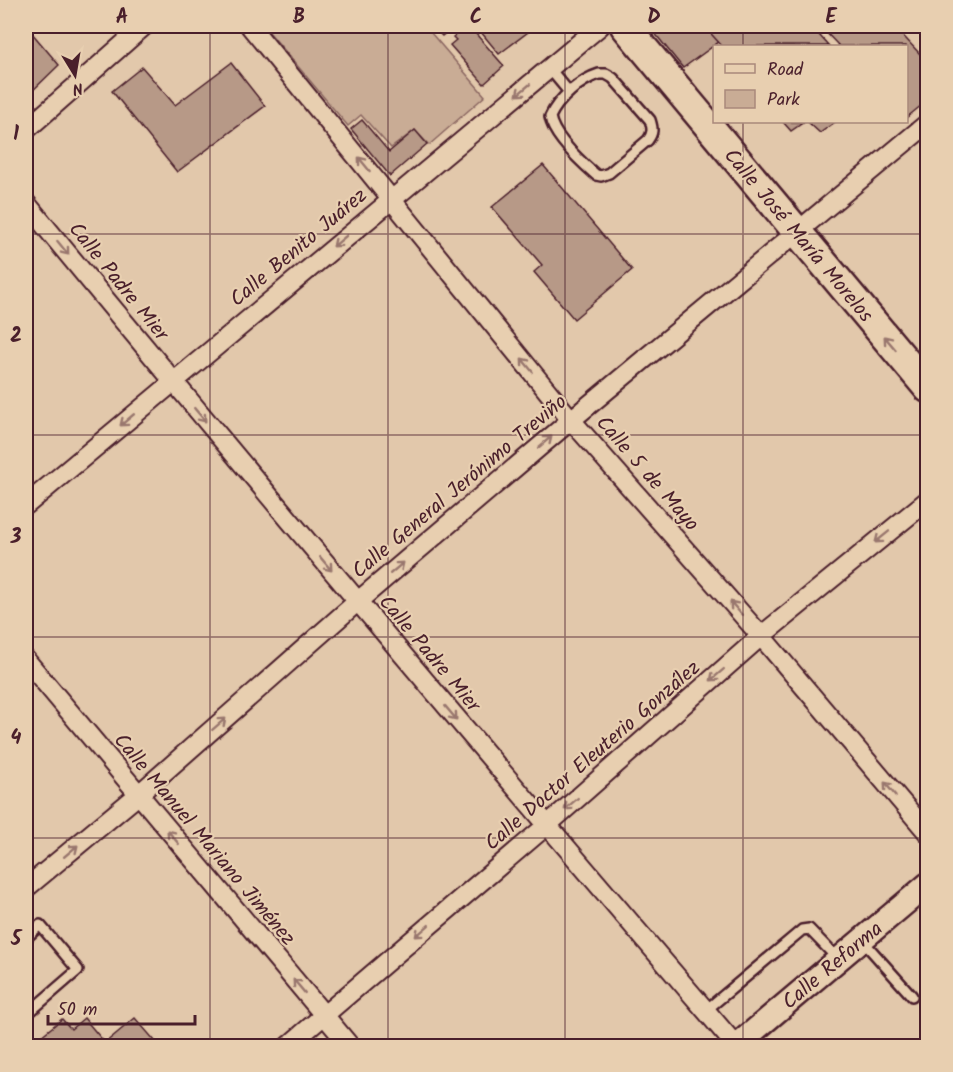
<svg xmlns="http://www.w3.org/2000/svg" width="953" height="1072" font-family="Kalam,sans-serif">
  <rect width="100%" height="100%" fill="#e2c8ab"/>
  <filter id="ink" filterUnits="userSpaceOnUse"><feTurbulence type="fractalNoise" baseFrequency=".0167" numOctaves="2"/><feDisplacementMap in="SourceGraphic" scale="12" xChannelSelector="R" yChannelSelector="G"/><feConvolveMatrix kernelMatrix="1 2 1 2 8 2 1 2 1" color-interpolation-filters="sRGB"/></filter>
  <g filter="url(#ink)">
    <path fill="#c9ac95" stroke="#8a6660" stroke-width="1.5" d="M264 26H425L485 96 429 145 415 130 391 148 361 115 348 126Z"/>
    <g fill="#b79987" stroke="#4a1f2b" stroke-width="1.5">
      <path d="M26 26 59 65 26 97Z"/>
      <path d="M432 26H454L442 36Z"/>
      <path d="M467 26H469L504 66 484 84 450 45 456 40 453 37Z"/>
      <path d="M476 26H536L499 54Z"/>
      <path d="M649 26H708L720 41 683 68Z"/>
      <path d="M704 26H811L829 46H722Z"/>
      <path d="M820 26H894L920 54 928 48V100L906 118V46H839Z"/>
      <path d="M231 63 265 106 177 172 112 91 142 67 175 105Z"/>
      <path d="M362 120 389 152 415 130 427 144 390 176 351 129Z"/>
      <path d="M783 122H804L791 131Z"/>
      <path d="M808 122H835L820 133Z"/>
      <path d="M543 165 632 270 574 319 534 272 542 265 492 207Z"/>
      <path d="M84 1018 105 1043 135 1018 156 1042 150 1046H29L62 1019 71 1029Z"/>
    </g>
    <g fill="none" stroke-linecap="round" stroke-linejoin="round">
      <defs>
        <g id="service">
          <path d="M549 68 569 92"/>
          <path d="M599 74H606L613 78 650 120C653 129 653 133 648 140L609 173 601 176 596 175C581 162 553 136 550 117 558 99 580 80 599 74Z"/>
          <path d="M26 938 40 925 78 970 26 1015"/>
          <path d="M862 940 912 996"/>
          <path d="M705 1011 802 930 809 929 839 960"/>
        </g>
        <g id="minor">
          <path d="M250 26 571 420 761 636 928 833"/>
          <path d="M26 130 144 26"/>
          <path d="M26 203C259 487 497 767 736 1046"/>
          <path d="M26 505 600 26"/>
          <path d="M26 660 350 1046"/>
          <path d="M26 888 138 795 357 602 571 420 928 123"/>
          <path d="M288 1046 546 826 761 636 928 500"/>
        </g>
        <path id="tertiary" d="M736 1046 928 884"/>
        <path id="primary" d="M625 26 928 388"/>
      </defs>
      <use href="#service" stroke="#4a1f2b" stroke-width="14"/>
      <use href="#minor" stroke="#4a1f2b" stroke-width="22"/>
      <use href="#tertiary" stroke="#4a1f2b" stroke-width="27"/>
      <use href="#primary" stroke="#4a1f2b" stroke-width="33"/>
      <use href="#service" stroke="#e8cfb0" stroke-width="9"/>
      <use href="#minor" stroke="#e8cfb0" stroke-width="18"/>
      <use href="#tertiary" stroke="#e8cfb0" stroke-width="22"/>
      <use href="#primary" stroke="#e8cfb0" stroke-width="28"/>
    </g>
    <defs><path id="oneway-shaft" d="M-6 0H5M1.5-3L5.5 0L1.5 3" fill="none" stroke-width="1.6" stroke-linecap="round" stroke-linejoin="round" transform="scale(1.5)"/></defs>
    <g stroke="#99776e">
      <use href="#oneway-shaft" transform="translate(523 90) rotate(140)"/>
      <use href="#oneway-shaft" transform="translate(364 164) rotate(-129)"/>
      <use href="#oneway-shaft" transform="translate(340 241) rotate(140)"/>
      <use href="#oneway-shaft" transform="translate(63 248) rotate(51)"/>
      <use href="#oneway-shaft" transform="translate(890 343) rotate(-130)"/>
      <use href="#oneway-shaft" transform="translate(527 365) rotate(-129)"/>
      <use href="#oneway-shaft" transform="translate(200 415) rotate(50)"/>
      <use href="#oneway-shaft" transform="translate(127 420) rotate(140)"/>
      <use href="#oneway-shaft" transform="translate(545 442) rotate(-40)"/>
      <use href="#oneway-shaft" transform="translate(882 537) rotate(141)"/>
      <use href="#oneway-shaft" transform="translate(326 564) rotate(50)"/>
      <use href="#oneway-shaft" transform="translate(397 568) rotate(-40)"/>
      <use href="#oneway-shaft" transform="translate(736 608) rotate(-131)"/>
      <use href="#oneway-shaft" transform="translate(717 675) rotate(139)"/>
      <use href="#oneway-shaft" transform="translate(451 713) rotate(50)"/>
      <use href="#oneway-shaft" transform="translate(219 724) rotate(-41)"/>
      <use href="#oneway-shaft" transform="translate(890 789) rotate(-130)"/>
      <use href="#oneway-shaft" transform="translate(571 804) rotate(139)"/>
      <use href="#oneway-shaft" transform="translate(173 837) rotate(-130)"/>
      <use href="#oneway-shaft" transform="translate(71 851) rotate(-40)"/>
      <use href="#oneway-shaft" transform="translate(422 931) rotate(139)"/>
      <use href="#oneway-shaft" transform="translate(299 986) rotate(-130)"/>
    </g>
  </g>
  <path fill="none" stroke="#4a1f2b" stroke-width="1.5" stroke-opacity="0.55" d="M210 26V1046M388 26V1046M565 26V1046M743 26V46M743 122V1046M26 234H928M26 435H928M26 637H928M26 838H928"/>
  <g text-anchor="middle" stroke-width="4.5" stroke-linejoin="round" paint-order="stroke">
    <g font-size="21" fill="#4a1f2b" stroke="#e8cfb0">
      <text transform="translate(799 235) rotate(50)" y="7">Calle José María Morelos</text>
      <text transform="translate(298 247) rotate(-40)" y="7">Calle Benito Juárez</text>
      <text transform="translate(119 281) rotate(51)" y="7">Calle Padre Mier</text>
      <text transform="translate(648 473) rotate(49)" y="7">Calle 5 de Mayo</text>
      <text transform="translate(459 486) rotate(-40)" y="7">Calle General Jerónimo Treviño</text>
      <text transform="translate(430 653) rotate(50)" y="7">Calle Padre Mier</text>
      <text transform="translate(592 755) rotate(-41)" y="7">Calle Doctor Eleuterio González</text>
      <text transform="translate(205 839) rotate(50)" y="7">Calle Manuel Mariano Jiménez</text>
      <text transform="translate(832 965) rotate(-40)" y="7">Calle Reforma</text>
    </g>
  </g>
  <rect width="953" height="1072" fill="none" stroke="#e8cfb0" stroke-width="66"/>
  <rect x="713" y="45" width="195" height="78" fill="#e8cfb0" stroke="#a9897b" stroke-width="1.5"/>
  <rect x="725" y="64" width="30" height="9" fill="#e8cfb0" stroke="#a9897b" stroke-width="1.5"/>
  <text x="767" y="75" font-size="18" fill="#4a1f2b">Road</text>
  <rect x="725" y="90" width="30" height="18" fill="#c9ac95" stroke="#a9897b" stroke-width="1.5"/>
  <text x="767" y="105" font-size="18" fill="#4a1f2b">Park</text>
  <g transform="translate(75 75) rotate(169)" stroke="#e8cfb0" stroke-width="4.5" paint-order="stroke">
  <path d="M0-4.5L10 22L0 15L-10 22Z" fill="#4a1f2b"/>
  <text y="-9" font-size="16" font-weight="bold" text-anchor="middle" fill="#4a1f2b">N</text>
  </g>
  <path d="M48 1015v9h147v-9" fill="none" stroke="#4a1f2b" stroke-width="3"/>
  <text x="57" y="1015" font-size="18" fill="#4a1f2b" stroke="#e8cfb0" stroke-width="4.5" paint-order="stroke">50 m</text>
  <rect x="33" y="33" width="887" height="1006" fill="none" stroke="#4a1f2b" stroke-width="2"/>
  <g font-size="20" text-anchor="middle" font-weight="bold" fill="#4a1f2b">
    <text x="122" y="23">A</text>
    <text x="299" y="23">B</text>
    <text x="476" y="23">C</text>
    <text x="654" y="23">D</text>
    <text x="831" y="23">E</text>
    <text x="16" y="140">1</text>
    <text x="16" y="342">2</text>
    <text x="16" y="543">3</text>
    <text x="16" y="744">4</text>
    <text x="16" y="945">5</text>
  </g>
</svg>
